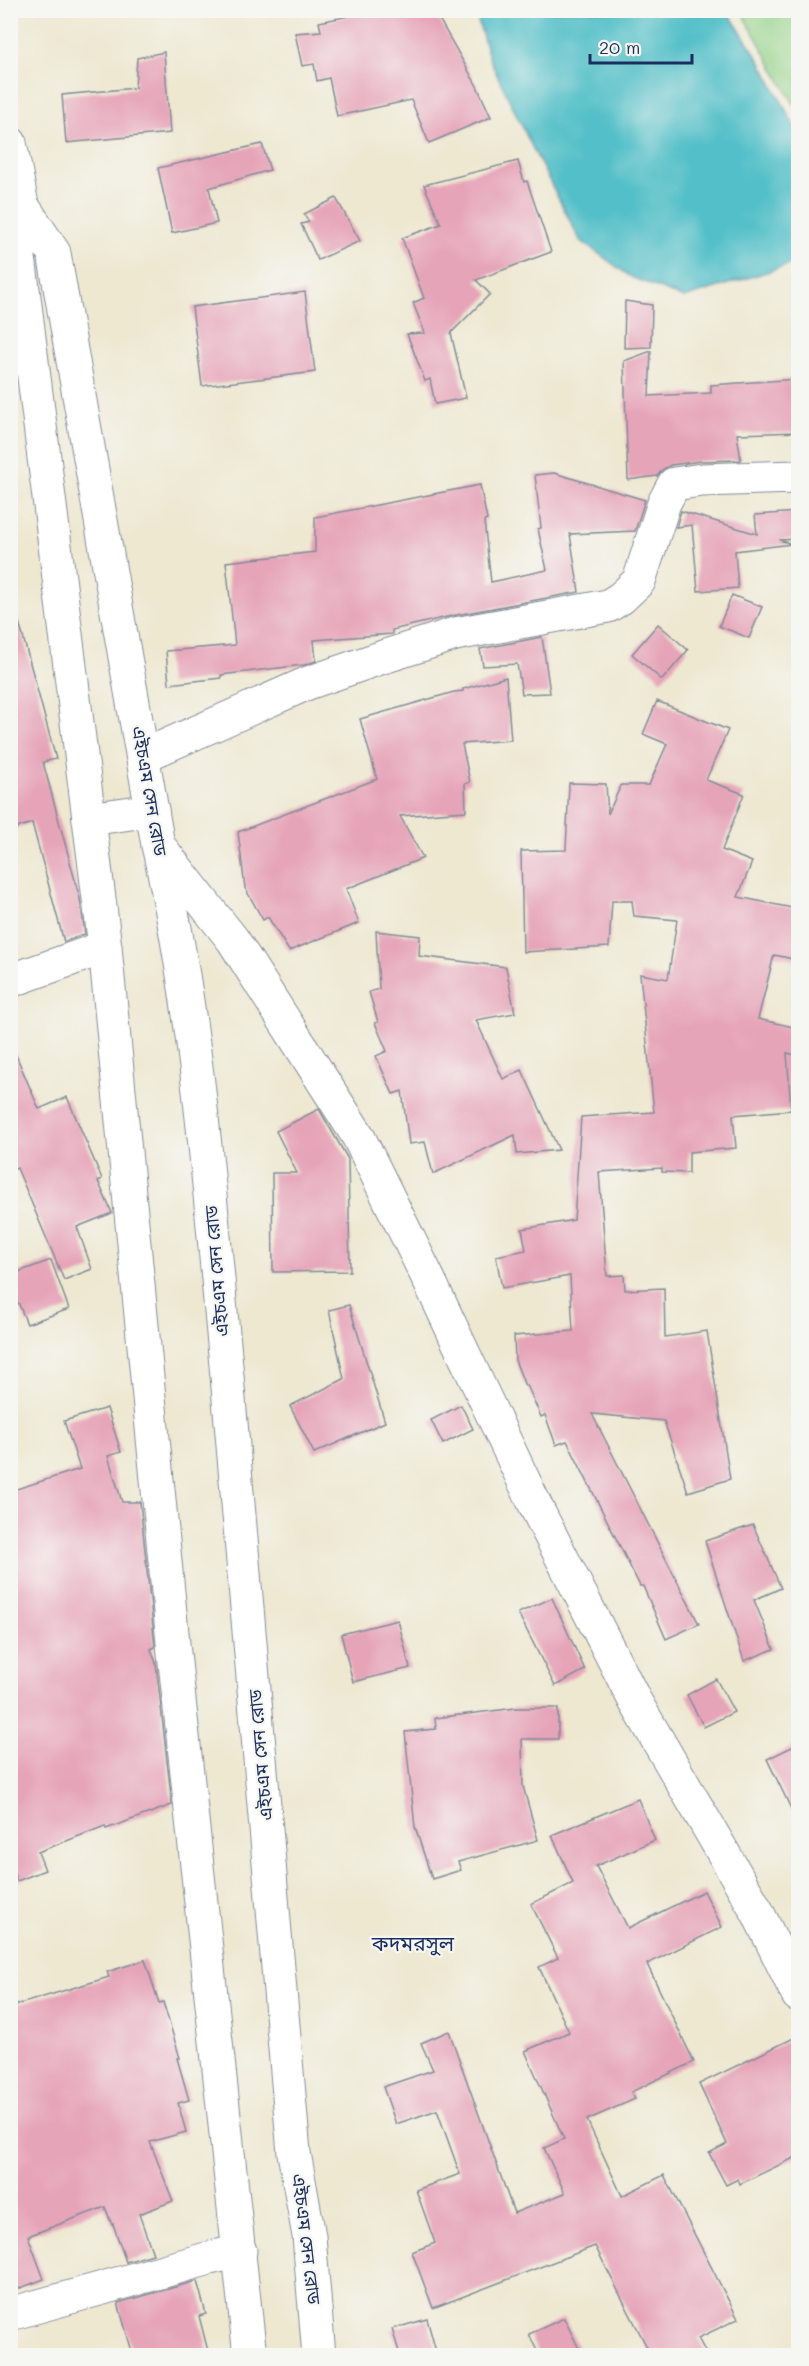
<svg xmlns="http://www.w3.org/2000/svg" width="809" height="2366" font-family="Mali,'Noto Sans Bengali',sans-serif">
  <rect width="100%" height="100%" fill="#f6f6f2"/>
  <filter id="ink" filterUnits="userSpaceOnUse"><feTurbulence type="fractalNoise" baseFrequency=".0167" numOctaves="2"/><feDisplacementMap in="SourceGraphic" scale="12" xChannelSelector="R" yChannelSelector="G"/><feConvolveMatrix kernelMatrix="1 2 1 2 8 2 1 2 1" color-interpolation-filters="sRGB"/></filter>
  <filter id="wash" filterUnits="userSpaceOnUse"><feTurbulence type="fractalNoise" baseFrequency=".008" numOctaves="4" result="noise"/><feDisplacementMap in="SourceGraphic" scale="24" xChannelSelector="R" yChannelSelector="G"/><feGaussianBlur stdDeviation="1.35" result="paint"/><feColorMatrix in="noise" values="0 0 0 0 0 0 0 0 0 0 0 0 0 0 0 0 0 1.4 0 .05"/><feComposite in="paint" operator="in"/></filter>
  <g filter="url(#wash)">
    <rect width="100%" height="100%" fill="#eee8d1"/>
    <path fill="#94d288" stroke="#588073" stroke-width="1.5" d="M741 11H798V111Z"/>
    <path fill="#52bfc8" stroke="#367793" stroke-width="1.5" d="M475 11H727L760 61 798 133V262L684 298 631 277 580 240 536 155 490 60Z"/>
    <g id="blocks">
      <g fill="#e6a4b9">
        <path d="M379 10H434L477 86 491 117 429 143 411 100 337 116 329 78 317 81 314 64 302 66 295 33 321 31 319 22Z"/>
        <path d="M164 52 170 133 66 143 62 95 135 88 137 58Z"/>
        <path d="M262 144 270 170 209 188 217 223 172 233 158 168Z"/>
        <path d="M518 161 524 182 527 181 551 252 476 280 490 294 451 333 466 398 435 404 430 379 425 381 407 334 425 333 413 303 424 298 402 238 441 224 424 185Z"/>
        <path d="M336 198 360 241 318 260 301 224 309 222 304 214Z"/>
        <path d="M305 292 315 372 202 386 192 307Z"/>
        <path d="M625 301 652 305 651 347 624 348Z"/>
        <path d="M651 351 649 396 711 393V385L798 379V432L737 434 741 460 701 461 671 465 663 469 657 476 628 480 624 361Z"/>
        <path d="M554 473 645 500 635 531 570 534 579 592 451 616 392 630V634L314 640 316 661 304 665 221 675V678L169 684 166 651 235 645 226 562 315 552V517L480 485 487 520 484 521 491 582 547 570 538 529 541 528 535 475Z"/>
        <path d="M681 511 757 534 755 515 798 512V539L779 540 792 544 735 551 738 588 698 591 692 525 676 527Z"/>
        <path d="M732 595 762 607 749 638 719 626Z"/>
        <path d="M19 622 56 759 43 762 80 899 85 934 64 942 32 823 10 830V624Z"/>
        <path d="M658 624 688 650 662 680 632 654Z"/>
        <path d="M542 637 550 693 522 694 517 664 483 666 480 649Z"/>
        <path d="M506 677 511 740 462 744 470 782 465 784 466 811 400 816 423 858 346 889 359 923 289 951 268 917 263 920 245 888 238 832 377 779 360 719 454 692 463 691V689Z"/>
        <path d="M657 701 728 730 706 780 744 794 722 850 752 862 738 897 798 909V960L774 955 758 1019 798 1028V1055L787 1053 791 1110 733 1115 736 1148 689 1152V1173L662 1172V1168L599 1172 607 1276 624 1275 625 1290 664 1288 665 1337 707 1331 730 1479 688 1492 664 1421 592 1414 699 1624 666 1639 643 1586H640L567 1441 556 1445 545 1415 541 1417 527 1385 525 1386 515 1360 514 1336 573 1331 570 1276 502 1288 496 1256 526 1250 522 1229 574 1220 581 1117 654 1112 640 974 668 979 677 920 634 916 632 901H612L609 947 523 952 521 851 566 850 569 783 606 784 608 814 621 785H649L667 744 643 734Z"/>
        <path d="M376 931 420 936 419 956 506 967 515 1013 476 1020 503 1079 522 1070 559 1150 517 1154 515 1135 433 1174 425 1142 409 1144 402 1091 393 1094 376 1056 387 1051 375 1023 378 1022 369 992 379 989Z"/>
        <path d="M10 1041 39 1109 67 1097 102 1179 98 1181 112 1213 77 1227 92 1269 64 1280 17 1168 10 1171Z"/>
        <path d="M319 1109 348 1159 350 1271 273 1272 272 1173H297L276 1131Z"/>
        <path d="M51 1260 69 1309 27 1324 10 1282V1275Z"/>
        <path d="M349 1305 385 1422 314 1453 290 1406 344 1379 329 1310Z"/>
        <path d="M461 1405 473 1429 443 1444 431 1420Z"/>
        <path d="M107 1408 121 1452 108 1456 122 1502H140L155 1647 151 1649 156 1663 172 1805 106 1829 105 1826 38 1852 45 1870 17 1881 10 1864V1491L80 1469 64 1421Z"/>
        <path d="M753 1525 781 1588 754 1600 774 1649 744 1661 705 1541Z"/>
        <path d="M552 1598 585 1670 555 1686 518 1613Z"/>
        <path d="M398 1620 410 1668 353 1682 341 1634Z"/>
        <path d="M716 1679 734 1712 704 1727 687 1695Z"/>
        <path d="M516 1708H558V1739H522L523 1786 538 1840 458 1862 461 1870 432 1879 415 1827 405 1732 436 1729 435 1718Z"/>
        <path d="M798 1744V1823L767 1759Z"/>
        <path d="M638 1799 655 1840 596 1866 628 1928 704 1891 722 1927 647 1964 694 2062 631 2092 635 2099 587 2120 622 2196 664 2175 738 2319 698 2338 707 2355H651L595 2246 433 2308 412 2252 435 2243 416 2190 460 2174 437 2110 396 2124 383 2087 433 2070 421 2043 449 2031 514 2213 565 2193 544 2148 564 2139 525 2051 569 2032 539 1967 558 1958 531 1904 573 1883 552 1835Z"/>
        <path d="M145 1960 159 2003 163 2002 180 2058H177L189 2100 178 2103 186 2132 150 2142 173 2201 139 2214 153 2254 126 2262 113 2224 112 2225 105 2207 28 2236 44 2279 10 2292V2007L109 1977 107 1972Z"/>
        <path d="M798 2036V2156L740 2184 738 2179 726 2185 709 2153 727 2144 699 2084Z"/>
        <path d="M197 2281 206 2314 199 2316 209 2355H133L118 2303Z"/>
        <path d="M564 2318 582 2355H539L529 2334Z"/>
        <path d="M427 2319 437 2355H400L392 2329Z"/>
      </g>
    </g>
  </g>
  <g filter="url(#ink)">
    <use href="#blocks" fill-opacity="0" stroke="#848c98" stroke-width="1.5"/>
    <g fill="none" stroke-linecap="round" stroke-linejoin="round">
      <defs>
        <g id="minor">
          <path d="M143 756 308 683 383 657 455 634 608 606 621 598 639 581 664 503 674 484 702 480 798 477"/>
          <path d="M158 845 233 940 358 1136 428 1278 538 1511 635 1701 757 1911 798 1995"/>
          <path d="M10 981 105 947"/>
          <path d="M10 2314 210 2258 240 2251"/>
        </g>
        <g id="major">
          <path d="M10 143 22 205 19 257 105 947 174 1653 250 2356"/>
          <path d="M22 205 54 253 158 845C198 1019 210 1199 227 1376 251 1635 273 1894 294 2153L309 2236 319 2356"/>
          <path d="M89 819 152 810"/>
        </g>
      </defs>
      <use href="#minor" stroke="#848c98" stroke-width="35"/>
      <use href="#major" stroke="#848c98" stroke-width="35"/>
      <use href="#minor" stroke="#fff" stroke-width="33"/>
      <use href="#major" stroke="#fff" stroke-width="33"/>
    </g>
  </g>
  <g text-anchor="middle" stroke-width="4.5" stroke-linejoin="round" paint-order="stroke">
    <g font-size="18" fill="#1b2f5e" stroke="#f6f6f2">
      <text transform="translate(149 791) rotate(80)" y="6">এইচএম সেন রোড</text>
      <text transform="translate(217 1271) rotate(-95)" y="6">এইচএম সেন রোড</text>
      <text transform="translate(261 1755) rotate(-95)" y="6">এইচএম সেন রোড</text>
      <text transform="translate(306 2239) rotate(83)" y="6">এইচএম সেন রোড</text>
    </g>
    <g font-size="21" fill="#1b2f5e" stroke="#f6f6f2">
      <text x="413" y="1951">কদমরসুল</text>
    </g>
  </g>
  <rect width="809" height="2366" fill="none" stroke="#f6f6f2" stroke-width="36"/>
  <path d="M590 54v9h102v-9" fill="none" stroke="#1b2f5e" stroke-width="3"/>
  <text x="599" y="54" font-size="18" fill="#1b2f5e" stroke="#f6f6f2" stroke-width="4.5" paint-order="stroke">20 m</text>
</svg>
